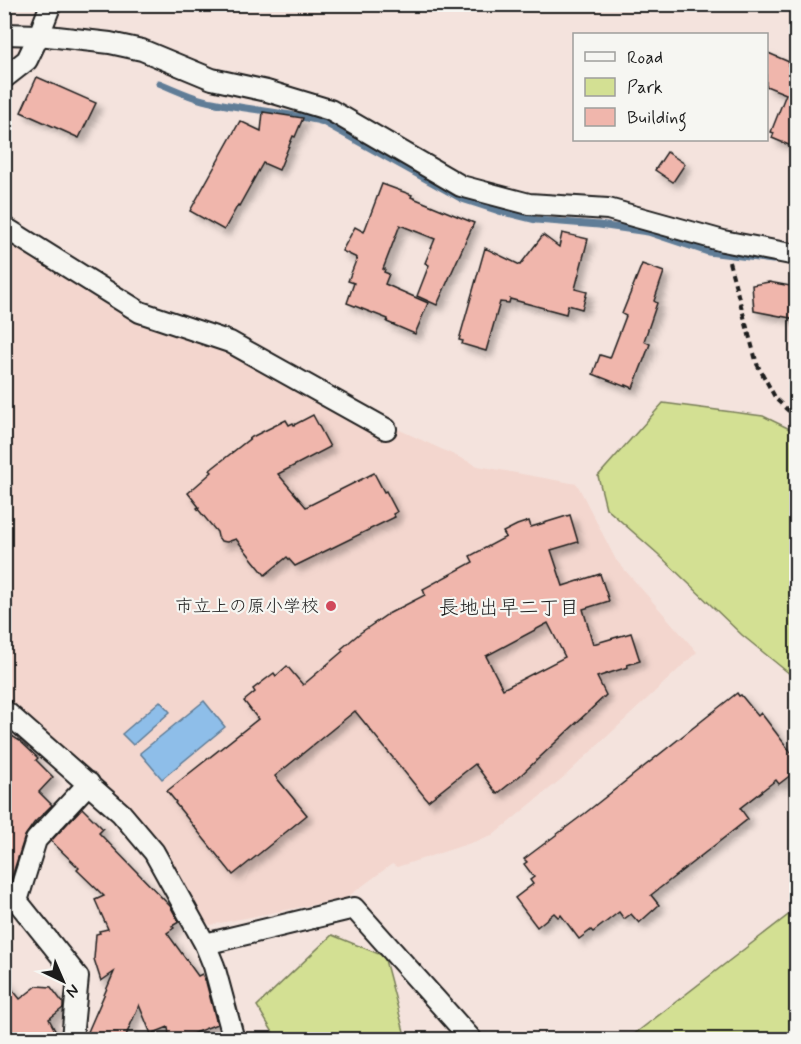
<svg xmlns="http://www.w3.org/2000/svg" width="801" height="1044" font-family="Mynerve,'Klee One',sans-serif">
  <defs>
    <filter id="shadow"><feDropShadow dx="5.5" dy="5.5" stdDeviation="3" flood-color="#0004"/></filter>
  </defs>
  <rect width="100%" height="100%" fill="#f4e3dd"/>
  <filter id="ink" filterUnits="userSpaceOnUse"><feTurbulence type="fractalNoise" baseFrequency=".0167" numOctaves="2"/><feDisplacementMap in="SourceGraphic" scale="12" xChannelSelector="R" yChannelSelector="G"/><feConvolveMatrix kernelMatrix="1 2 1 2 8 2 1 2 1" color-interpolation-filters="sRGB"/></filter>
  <g filter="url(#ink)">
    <path fill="#f3d6ce" d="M4 236 230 352 478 466 577 484 616 560 697 652 565 776 492 836 397 867 392 864 346 898 210 925 198 917 157 847 11 705 5 696Z"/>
    <g fill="#d3e093" stroke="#787e58" stroke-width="1.5">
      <path d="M663 403 763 416 796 432V679L742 635 658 554 606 508 598 476Z"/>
      <path d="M796 909V1039H628Z"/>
      <path d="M332 935 384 956 406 1039H274V1034L257 1006Z"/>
    </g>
    <g fill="#8ebee9" stroke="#607d97" stroke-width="1.5">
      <path d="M160 701 170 712 133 745 122 734Z"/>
      <path d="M204 701 225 727 162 779 140 753Z"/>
    </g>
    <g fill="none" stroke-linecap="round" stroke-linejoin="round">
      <path stroke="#607d97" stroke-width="7" d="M159 83C174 89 188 96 203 100 243 110 284 111 323 122L462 199 499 211 536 220 599 225 648 232 708 252 773 260"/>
    </g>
    <g fill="#f0b6ac" stroke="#1c1c1c" stroke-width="1.5" fill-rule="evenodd" filter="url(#shadow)">
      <path d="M766 52 789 62 788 65 796 68V148L772 138 774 133 771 132 786 94 766 86Z"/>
      <path d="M37 77 96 103 79 138 21 112Z"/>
      <path d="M263 112 303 118 295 137 293 136 279 170 263 163 239 206 238 205 224 230 190 211 240 121 261 131Z"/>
      <path d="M667 152 685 164 673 182 655 170Z"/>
      <path d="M382 184 412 195 411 197 474 223 437 305 417 296 429 265 425 263 435 239 400 225 383 269H385L384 272 389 274 385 284 428 303 415 334 387 322 388 319 347 303 354 283 348 281 357 258 342 251 355 227 364 232Z"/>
      <path d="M562 233 588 239 575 289 587 292 582 309 568 305 566 314 510 299 509 303 500 302 486 351 462 344 463 341 459 340 485 248 520 265 543 235 559 247Z"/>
      <path d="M642 264 664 272 654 301 657 303 644 341 650 344 633 388 626 385V387L593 374 600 355 610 358 626 316 622 314Z"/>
      <path d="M769 282 796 287V319L754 311 752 285Z"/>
      <path d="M313 415 330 447 278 474 306 507 374 473 384 492 386 491 397 512 393 514 395 517 295 566 287 557 265 575 236 539 227 542 221 541 218 537 217 532 197 508 199 507 188 493 212 472 210 470 252 437 286 420 289 425 293 423 294 425Z"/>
      <path d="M570 515 578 542 551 550 563 586 600 574 609 601 583 609 593 644 631 633 640 661 627 665 628 667 597 677 606 695 522 774 497 794 475 764 428 801 355 711 275 776 307 815 233 875 175 803 176 802 167 791 258 719 244 701 255 692 253 689 274 673 276 676 287 666 303 685 343 651 341 649 360 633 388 614 425 595 423 589 473 562 470 556 506 537 503 532 517 525 529 521 531 527ZM548 623 565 657 503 689 486 656Z"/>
      <path d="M737 693 739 696 741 695 758 716 761 713 796 759V771L779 784 776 780 740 808 748 819 651 895 659 905 639 923 631 914 624 919 619 912 593 932 591 930 579 939 561 915 558 917 554 913 537 927 515 898 533 884 530 880 534 877 524 864 527 862 524 859 584 814Z"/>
      <path d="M4 731 20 741 38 758 36 760 53 777 39 792 52 805 34 823 25 836 6 895H4Z"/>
      <path d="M82 808 103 829 99 833 170 906 179 922 172 926 174 928 167 933 198 976 202 974 206 982 217 1024 189 1035V1040H171L172 1035H169L168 1027 151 1034 139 1005 124 1040H101L87 1034 114 972 101 981 94 959 96 934 100 933 99 931 108 929 95 900 104 896 77 870 79 868 51 841Z"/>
      <path d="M4 979 20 999 37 986 51 987 63 1003V1008L49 1019 60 1040H4Z"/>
    </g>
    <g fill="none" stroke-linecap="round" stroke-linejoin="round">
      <defs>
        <g id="minor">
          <path d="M4 34 39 35 110 43 142 50 212 79 267 91 330 110 461 186 529 204 608 209 723 241 796 255"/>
          <path d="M4 78 27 60 39 35 51 4"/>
          <path d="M4 227 140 312 230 342 386 429"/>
          <path d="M4 710 121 813 154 852 205 944 214 966 234 1040"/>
          <path d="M205 944 354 908 472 1040"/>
          <path d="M72 1038 78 977 17 901 36 840 89 783"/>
        </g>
      </defs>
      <use href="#minor" stroke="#1c1c1c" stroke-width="24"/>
      <path stroke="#1c1c1c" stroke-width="4" stroke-dasharray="6 4.5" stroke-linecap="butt" d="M729 262 757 364 776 399 796 418"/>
      <use href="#minor" stroke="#f6f6f2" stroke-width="20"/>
    </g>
  </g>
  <circle fill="#d1495b" stroke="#f6f6f2" stroke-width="2" cx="331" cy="606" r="6"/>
  <g text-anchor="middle" stroke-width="4.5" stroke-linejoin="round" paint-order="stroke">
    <g font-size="18" fill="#1c1c1c" stroke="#f6f6f2" text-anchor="end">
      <text x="319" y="612">市立上の原小学校</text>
    </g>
    <g font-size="20" fill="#1c1c1c" stroke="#f6f6f2">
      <text x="509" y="614">長地出早二丁目</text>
    </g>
  </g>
  <rect width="801" height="1044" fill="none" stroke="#f6f6f2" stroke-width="24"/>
  <rect x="12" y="12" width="777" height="1020" fill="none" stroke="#1c1c1c" stroke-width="2" filter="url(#ink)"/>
  <rect x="573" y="33" width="195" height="108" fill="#f6f6f2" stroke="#9f9f9c" stroke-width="1.5"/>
  <rect x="585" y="52" width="30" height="9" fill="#f6f6f2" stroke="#9f9f9c" stroke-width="1.5"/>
  <text x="627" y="63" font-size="18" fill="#1c1c1c">Road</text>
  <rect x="585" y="78" width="30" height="18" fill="#d3e093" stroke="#9f9f9c" stroke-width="1.5"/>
  <text x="627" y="93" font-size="18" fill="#1c1c1c">Park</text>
  <rect x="585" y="108" width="30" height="18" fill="#f0b6ac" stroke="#9f9f9c" stroke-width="1.5"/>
  <text x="627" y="123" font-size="18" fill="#1c1c1c">Building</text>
  <g transform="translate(63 981) rotate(136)" stroke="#f6f6f2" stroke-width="4.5" paint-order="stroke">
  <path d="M0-4.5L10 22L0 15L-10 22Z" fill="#1c1c1c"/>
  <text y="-9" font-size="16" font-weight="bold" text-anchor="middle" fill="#1c1c1c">N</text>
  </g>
</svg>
